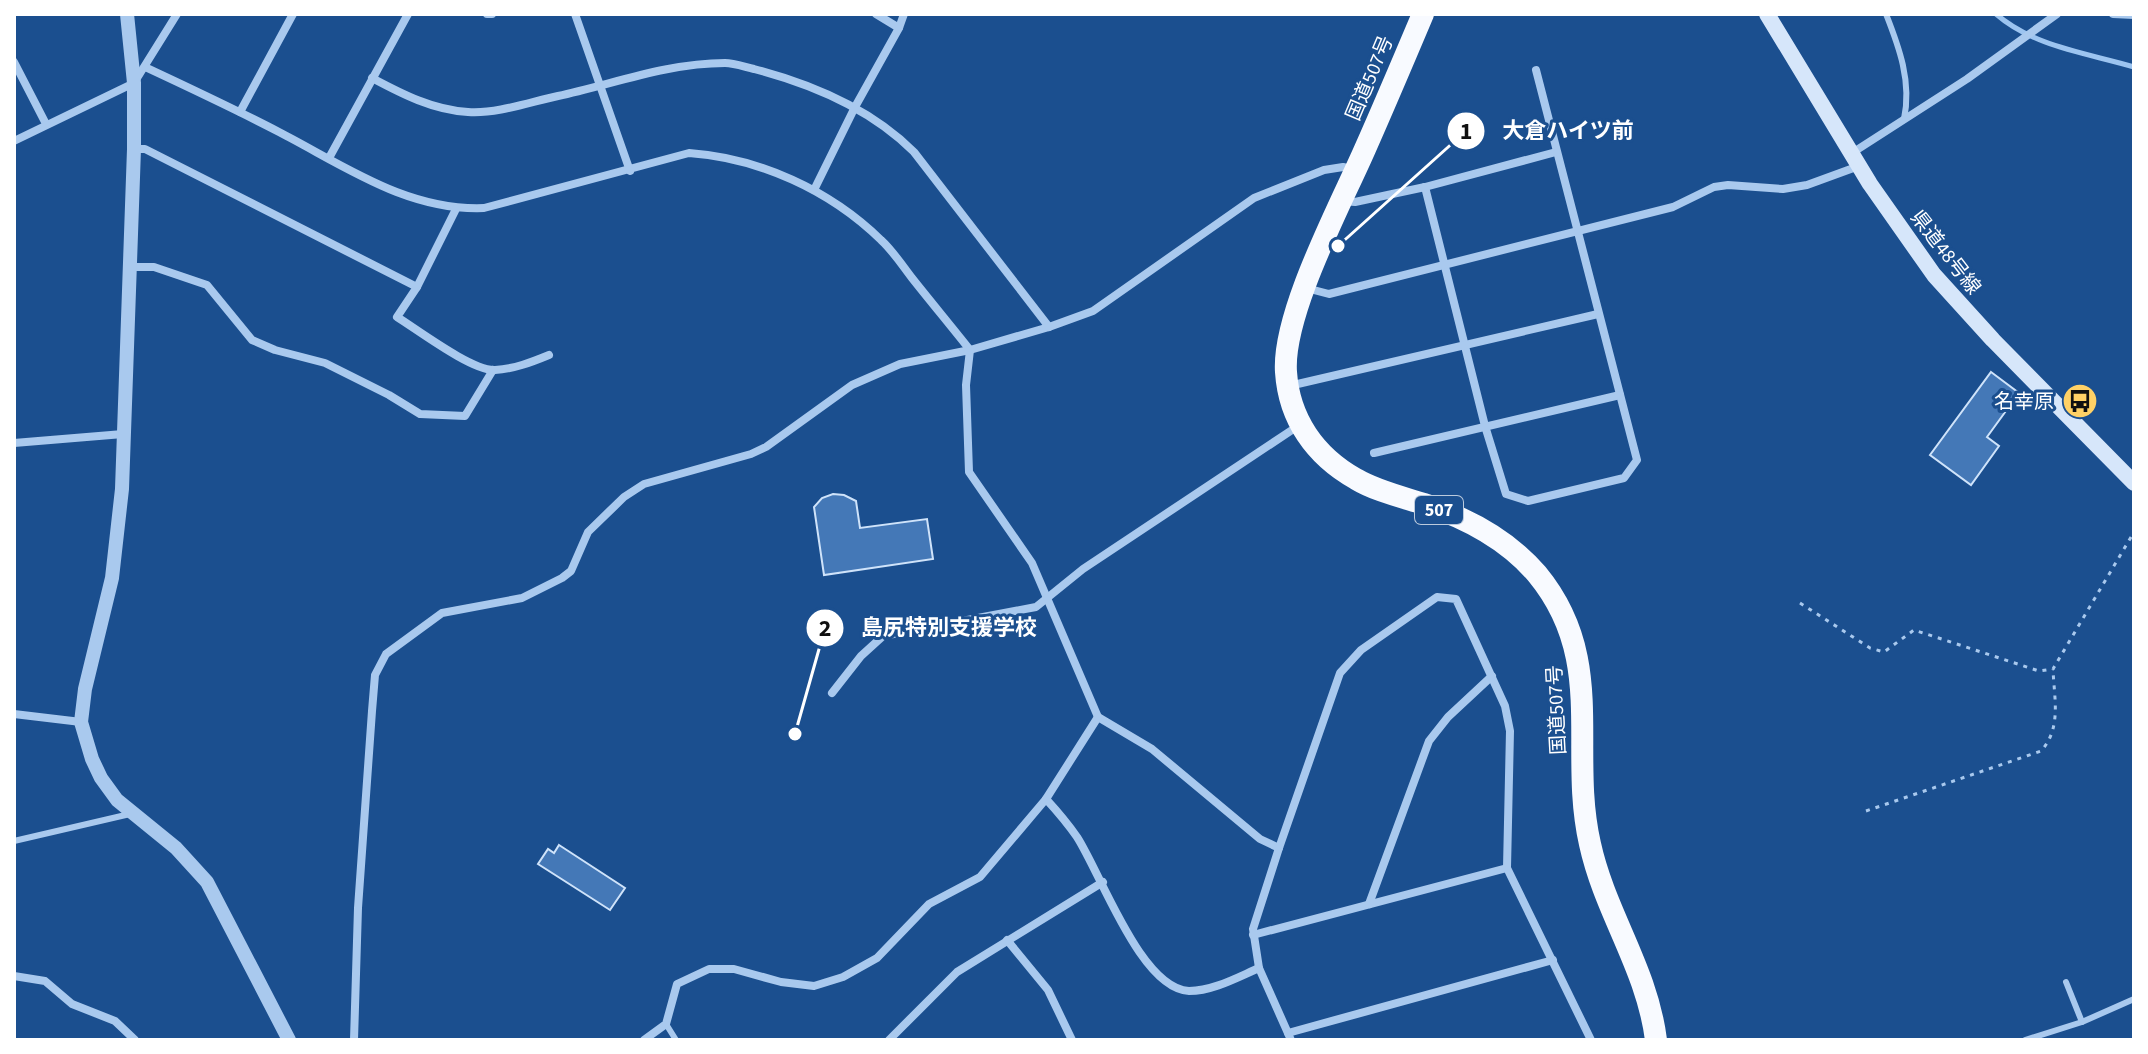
<svg xmlns="http://www.w3.org/2000/svg" width="2148" height="1054" font-family="'Source Sans 3','Noto Sans JP',sans-serif">
  <rect width="100%" height="100%" fill="#1b4f8f"/>
  <g fill="none" stroke-linecap="round" stroke-linejoin="round">
    <path stroke="#9cc4f0" stroke-width="5" d="M1996 14C2034 47 2087 53 2134 67"/>
  </g>
  <g fill="#4478b7" stroke="#cfe3fa" stroke-width="2">
    <path d="M1991 372 2019 393 1987 437 1999 446 1971 485 1930 455Z"/>
    <path d="M833 494 844 495 856 501 860 528 927 519 933 559 824 575 814 507 822 498Z"/>
    <path d="M559 845 625 888 610 910 538 864 548 849 554 853Z"/>
  </g>
  <g fill="none" stroke-linecap="round" stroke-linejoin="round">
    <g stroke="#a9c9ee" stroke-width="3" stroke-dasharray="4 6" stroke-linecap="butt">
      <path d="M1800 603 1870 648 1884 652 1914 630 2039 671 2053 669 2134 532"/>
      <path d="M1866 811 2041 751C2062 728 2054 698 2053 669"/>
    </g>
    <g stroke="#a9c9ee" stroke-width="6">
      <path d="M1886 14C1899 47 1912 82 1904 119"/>
      <path d="M14 841 130 814"/>
      <path d="M2066 982 2082 1022"/>
      <path d="M666 1024 676 1040"/>
      <path d="M2025 1040 2082 1022 2134 999"/>
    </g>
    <g stroke="#a9c9ee" stroke-width="8">
      <path d="M487 14H492"/>
      <path d="M575 14 630 171"/>
      <path d="M2113 14 2134 15"/>
      <path d="M899 28 904 14"/>
      <path d="M14 62 46 124"/>
      <path d="M145 67C190 88 235 109 279 132 345 166 407 211 484 208L689 153C759 158 830 190 881 240 893 251 902 265 912 278 931 302 951 326 970 350L966 385 969 472 1032 563 1098 717 1152 749 1260 839 1279 848"/>
      <path d="M372 78C402 94 433 110 468 112 497 114 530 102 558 96 613 84 668 63 725 63 734 63 745 67 754 69 812 84 872 110 914 152L1049 327"/>
      <path d="M240 112 293 14"/>
      <path d="M14 141 134 83 177 14"/>
      <path d="M134 149H145L417 287"/>
      <path d="M1852 153 1967 79 2057 14"/>
      <path d="M329 158 408 14"/>
      <path d="M1425 187 1485 426 1506 494 1528 501 1624 478 1637 460 1536 70"/>
      <path d="M814 190 855 107 899 28 876 14"/>
      <path d="M1342 201 1355 202 1425 187 1556 152"/>
      <path d="M456 209 417 287 397 317C418 330 472 371 495 370 514 369 532 362 549 355"/>
      <path d="M130 267H154L207 285 252 340 275 350 325 363 389 395 420 414 465 416 493 370"/>
      <path d="M1306 288 1329 294 1673 207 1714 187 1728 185 1783 189 1807 185 1859 166"/>
      <path d="M1289 386 1598 314"/>
      <path d="M14 443 123 434"/>
      <path d="M1374 453 1620 395"/>
      <path d="M832 693 861 656 883 636 1036 607 1083 569 1298 426"/>
      <path d="M14 714 81 722"/>
      <path d="M1046 799C1057 811 1068 824 1077 837 1101 874 1141 989 1189 991 1213 991 1238 977 1259 968"/>
      <path d="M1369 904 1429 741 1448 717 1492 676"/>
      <path d="M1253 935 1507 868"/>
      <path d="M1007 940 1048 990 1072 1040"/>
      <path d="M14 976 45 981 72 1004 115 1021 135 1040"/>
      <path d="M1288 1033 1553 960"/>
      <path d="M354 1040 358 908 372 711 375 675 386 654 442 613 522 598 562 578 571 571 588 532 624 497 644 484 751 454 766 447 852 385 900 364 970 350 1049 327 1093 311 1254 198 1324 170 1343 167 1355 170"/>
      <path d="M644 1040 666 1024 677 984 709 969H734L781 982 814 986 843 977 877 958 929 904 980 877 1046 799 1098 717"/>
      <path d="M889 1040 957 972 1103 882"/>
      <path d="M1291 1040 1259 968 1253 929 1279 848 1340 673 1361 650 1437 597 1456 599 1505 706 1510 731 1507 868 1591 1040"/>
    </g>
    <path stroke="#a9c9ee" stroke-width="14" d="M127 14 134 83V149L122 489 112 578 85 689 81 722 92 759 101 778 117 800 176 848 207 882 289 1040"/>
    <path stroke="#d6e6fa" stroke-width="16" d="M1767 14 1870 184 1934 275 1993 340 2134 483"/>
    <path stroke="#f8faff" stroke-width="22" d="M1423 14C1404 59 1385 104 1365 149 1341 204 1282 314 1286 372 1289 419 1315 456 1356 479 1376 491 1402 497 1424 504 1467 518 1507 539 1537 574 1608 660 1568 748 1590 844 1605 913 1647 968 1656 1040"/>
  </g>
  <defs>
    <symbol id="bus-disc" viewBox="-11 -11 22 22"><circle r="9.5" fill="#ffd166" stroke="#1b4f8f"/><path d="M-5-6H5V4H4V6H2V4H-2V6H-4V4H-5ZM-3.5-4V0h7V-4ZM-3.5 1.2v1.5H-2V1.2ZM2 1.2v1.5H3.5V1.2Z" fill="#111"/></symbol>
  </defs>
  <g fill-rule="evenodd">
    <use href="#bus-disc" x="2060" y="381" width="40" height="40"/>
  </g>
  <g text-anchor="middle" stroke-width="6" stroke-linejoin="round" paint-order="stroke">
    <rect fill="#1b4f8f" stroke="#bbcadd" stroke-width="2" x="1415" y="496" width="48" height="28" rx="6"/>
    <g font-size="18" font-weight="bold" fill="#fff">
      <text x="1439" y="516">507</text>
    </g>
    <g font-size="20" fill="#fff" stroke="#1b4f8f">
      <text transform="translate(1369 78) rotate(-67)" y="7">国道507号</text>
      <text transform="translate(1946 252) rotate(52)" y="7">県道48号線</text>
      <text transform="translate(1556 710) rotate(-93)" y="7">国道507号</text>
    </g>
    <g font-size="20" fill="#fff" stroke="#1b4f8f" text-anchor="end">
      <text x="2054" y="408">名幸原</text>
    </g>
  </g>
  <path fill="none" stroke="#fff" stroke-width="3" d="M1338 246L1466 131M795 734L825 628"/>
  <g fill="#fff" stroke="#1b4f8f" stroke-width="3">
    <circle cx="1338" cy="246" r="8"/>
    <circle cx="795" cy="734" r="8"/>
    <circle cx="1466" cy="131" r="20"/>
    <circle cx="825" cy="628" r="20"/>
  </g>
  <g font-size="24" text-anchor="middle" font-weight="bold" fill="#111">
    <text x="1466" y="139">1</text>
    <text x="825" y="636">2</text>
  </g>
  <g font-size="22" text-anchor="middle" font-weight="bold" fill="#fff" stroke="#1b4f8f" stroke-width="6" stroke-linejoin="round" paint-order="stroke">
    <text x="1568" y="138">大倉ハイツ前</text>
    <text x="949" y="635">島尻特別支援学校</text>
  </g>
  <rect width="2148" height="1054" fill="none" stroke="#ffffff" stroke-width="32"/>
</svg>
